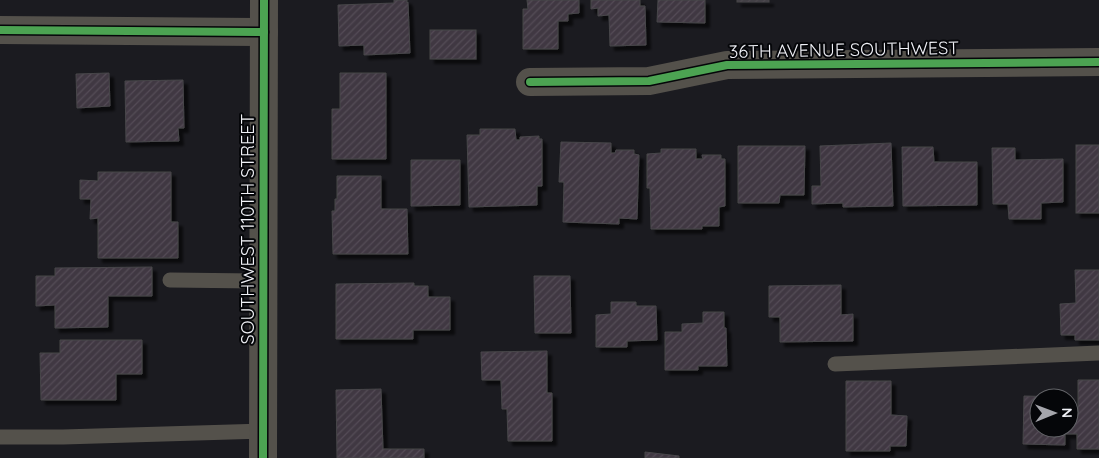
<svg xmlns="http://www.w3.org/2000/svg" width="1099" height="458" font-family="Quicksand,sans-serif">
  <defs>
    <pattern id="building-hatch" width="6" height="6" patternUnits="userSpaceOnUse" patternTransform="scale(1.25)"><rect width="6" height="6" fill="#413843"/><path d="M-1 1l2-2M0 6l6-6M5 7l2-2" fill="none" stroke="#544c56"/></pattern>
    <filter id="shadow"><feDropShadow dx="4.5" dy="4.5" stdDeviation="1" flood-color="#0009"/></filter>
  </defs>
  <rect width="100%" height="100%" fill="#1b1b20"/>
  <g fill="url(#building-hatch)" stroke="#474649" filter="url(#shadow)">
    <path d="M394 0H407V3L408 2 410 53 364 55V45L339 46 338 5 394 3Z"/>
    <path d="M527 0H579V13L568 14V21H558V49H523V9H528Z"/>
    <path d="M591 0H640V6H645L646 45 610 46 609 15 598 16V8L591 9Z"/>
    <path d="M658 0H705V23L657 22Z"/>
    <rect x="737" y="0" width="32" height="2"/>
    <rect x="430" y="30" width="46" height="29"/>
    <path d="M109 73 110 106 77 108 76 74Z"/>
    <path d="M340 73H386V159H332V109H340Z"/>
    <path d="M183 80 184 128H178L179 141 126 142 125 81Z"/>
    <path d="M480 129H515L516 140H520V137L539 136V139H542V186H537V205L469 207 467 135H480Z"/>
    <path d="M561 142 611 143V153H615L616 150H634V154L639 155 637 219 619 218V224L563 222 564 182H559Z"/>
    <path d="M891 143 893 206 843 207V203L812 204V186H821L820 146Z"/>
    <rect x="1076" y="145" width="23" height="68"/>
    <path d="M738 146H805L804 195H780L779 203H738Z"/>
    <path d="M902 147H933L934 162H977V205L903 206Z"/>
    <path d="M992 148H1015V160L1063 159V202L1041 203V219H1009L1008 204H993Z"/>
    <path d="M661 149H696V159H703L702 155H721V159H725V206L719 207V226H702V229H651L650 188H647V154L661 153Z"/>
    <path d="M411 160H460V205L411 206Z"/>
    <path d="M98 172H171V222H178V258H98V218L90 219 91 199H80V180L98 181Z"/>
    <path d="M337 176H381V209H407L408 254H333L332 211H335V199H337Z"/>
    <path d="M152 267V296H108V327L55 328V305L36 306V276H55V268Z"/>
    <path d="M1075 270H1099V340H1075V335H1061L1060 304 1076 303Z"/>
    <path d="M534 276H570L571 333H535Z"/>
    <path d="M414 283V286H428V297H450V330H413V339H336V284Z"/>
    <path d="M841 285V315L853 314V341L780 342V317H769V286Z"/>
    <path d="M611 302H636V306H656L657 340 627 341V347H596V315L611 314Z"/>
    <path d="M703 312H724V328H726L727 366H698V370H665V332H682V324L703 323Z"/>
    <path d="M60 340H142V374H116V400H41L40 353H60Z"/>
    <path d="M547 351V393H552V441H508L507 409H502L501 380H482L481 352Z"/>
    <path d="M1078 380H1099V449H1077V434H1065V445L1023 444 1024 396 1064 397V398H1039V428H1069V413H1078Z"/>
    <path d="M846 381H891V415L907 416 906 446H890V451H846Z"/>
    <path d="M381 389 383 449H424V458H337L336 390Z"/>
    <path d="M645 452 679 456V458H645Z"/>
  </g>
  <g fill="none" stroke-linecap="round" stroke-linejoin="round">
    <g stroke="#54514b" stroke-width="15">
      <path d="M170 280 263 281"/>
      <path d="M835 364 1099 353"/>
      <path d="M0 437H63L263 431"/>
    </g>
    <g stroke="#54514b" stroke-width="28">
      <path d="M0 30 264 32"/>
      <path d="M530 82 649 81 727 65 1099 62"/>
      <path d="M263 458 264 0"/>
    </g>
    <defs>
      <g id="cycleway">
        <path d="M0 30 264 32"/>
        <path d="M530 82 649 81 727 65 1099 62"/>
        <path d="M263 458 264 0"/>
      </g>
    </defs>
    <use href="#cycleway" stroke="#050609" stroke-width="11"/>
    <use href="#cycleway" stroke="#4ca352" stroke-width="8"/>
  </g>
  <g text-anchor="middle" stroke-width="4" stroke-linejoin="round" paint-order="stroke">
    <g font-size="18" fill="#f0f1f7" stroke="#050609">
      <text transform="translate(844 50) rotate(-1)" y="6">36TH AVENUE SOUTHWEST</text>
      <text transform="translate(248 229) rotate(-90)" y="6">SOUTHWEST 110TH STREET</text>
    </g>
  </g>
  <g transform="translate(1054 413) rotate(89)"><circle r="24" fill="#050609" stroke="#636468"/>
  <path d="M0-4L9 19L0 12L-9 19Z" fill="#a5a6ac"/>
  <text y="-8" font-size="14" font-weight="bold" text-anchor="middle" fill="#f0f1f7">N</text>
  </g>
</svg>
